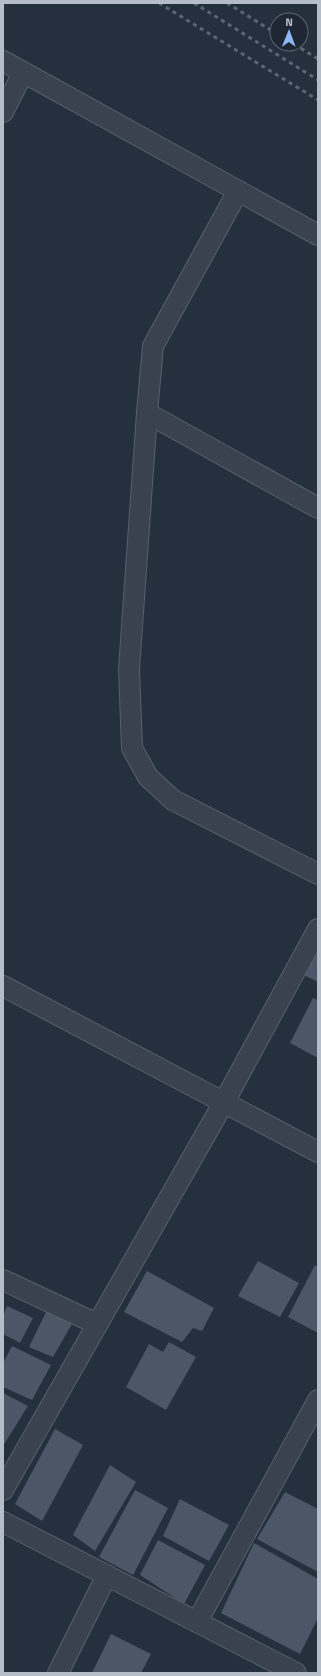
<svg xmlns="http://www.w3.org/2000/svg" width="321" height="1676" font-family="'Titillium Web',sans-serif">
  <rect width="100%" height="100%" fill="#25303e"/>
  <g fill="#4b5767">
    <path d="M318 942V982L302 974Z"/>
    <path d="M313 998 318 1000V1058L290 1043Z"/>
    <path d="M258 1261 299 1283 280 1317 238 1296Z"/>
    <path d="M315 1265 318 1267V1333L288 1317Z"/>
    <path d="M147 1271 214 1308 202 1331 193 1328 182 1342 124 1312Z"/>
    <path d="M7 1306 33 1318 20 1343 3 1334V1316Z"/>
    <path d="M48 1308 73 1322 53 1357 29 1347Z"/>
    <path d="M169 1342 196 1357 166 1410 126 1387 149 1344 163 1352Z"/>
    <path d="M12 1346 51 1365 32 1400 3 1387V1363Z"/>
    <path d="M3 1393 28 1406 3 1446Z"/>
    <path d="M55 1429 83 1445 42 1521 15 1504Z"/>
    <path d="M110 1465 136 1482 95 1551 73 1535Z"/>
    <path d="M135 1490 168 1508 133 1575 99 1557Z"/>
    <path d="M285 1492 318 1509V1572L257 1539Z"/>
    <path d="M180 1499 229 1525 209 1561 163 1536Z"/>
    <path d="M158 1540 205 1565 184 1604 140 1575Z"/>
    <path d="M254 1543 318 1579V1618L300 1654 221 1613Z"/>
    <path d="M111 1634 151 1654 141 1673H92Z"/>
  </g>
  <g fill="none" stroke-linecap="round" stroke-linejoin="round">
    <defs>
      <g id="minor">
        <path d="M3 61 318 235"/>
        <path d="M3 112 23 73"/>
        <path d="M238 191 153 346 147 413 129 669 132 748 148 777 173 800 318 874"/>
        <path d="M147 413 318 508"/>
        <path d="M3 986 318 1152"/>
        <path d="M3 1280 97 1324"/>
        <path d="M3 1490 224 1102 318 929"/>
        <path d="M3 1522 296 1673"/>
        <path d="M197 1622 318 1400"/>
        <path d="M58 1673 107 1575"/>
      </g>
    </defs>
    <use href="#minor" stroke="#57606c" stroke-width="22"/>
    <use href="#minor" stroke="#39424e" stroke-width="20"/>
    <g stroke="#5b6675" stroke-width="3" stroke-dasharray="4 4" stroke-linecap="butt">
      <path d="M159 3 318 100"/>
      <path d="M194 3 318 80"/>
      <path d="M227 3 277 34"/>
      <path d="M294 44 318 59"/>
    </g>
  </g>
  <rect width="321" height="1676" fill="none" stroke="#b5bdc9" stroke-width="8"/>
  <g transform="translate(289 32) rotate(1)"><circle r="19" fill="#1e2733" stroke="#5a636f"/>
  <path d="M0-3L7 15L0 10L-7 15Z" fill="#8eb8f5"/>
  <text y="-6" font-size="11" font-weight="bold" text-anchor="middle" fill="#b5bdc9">N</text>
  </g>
</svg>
